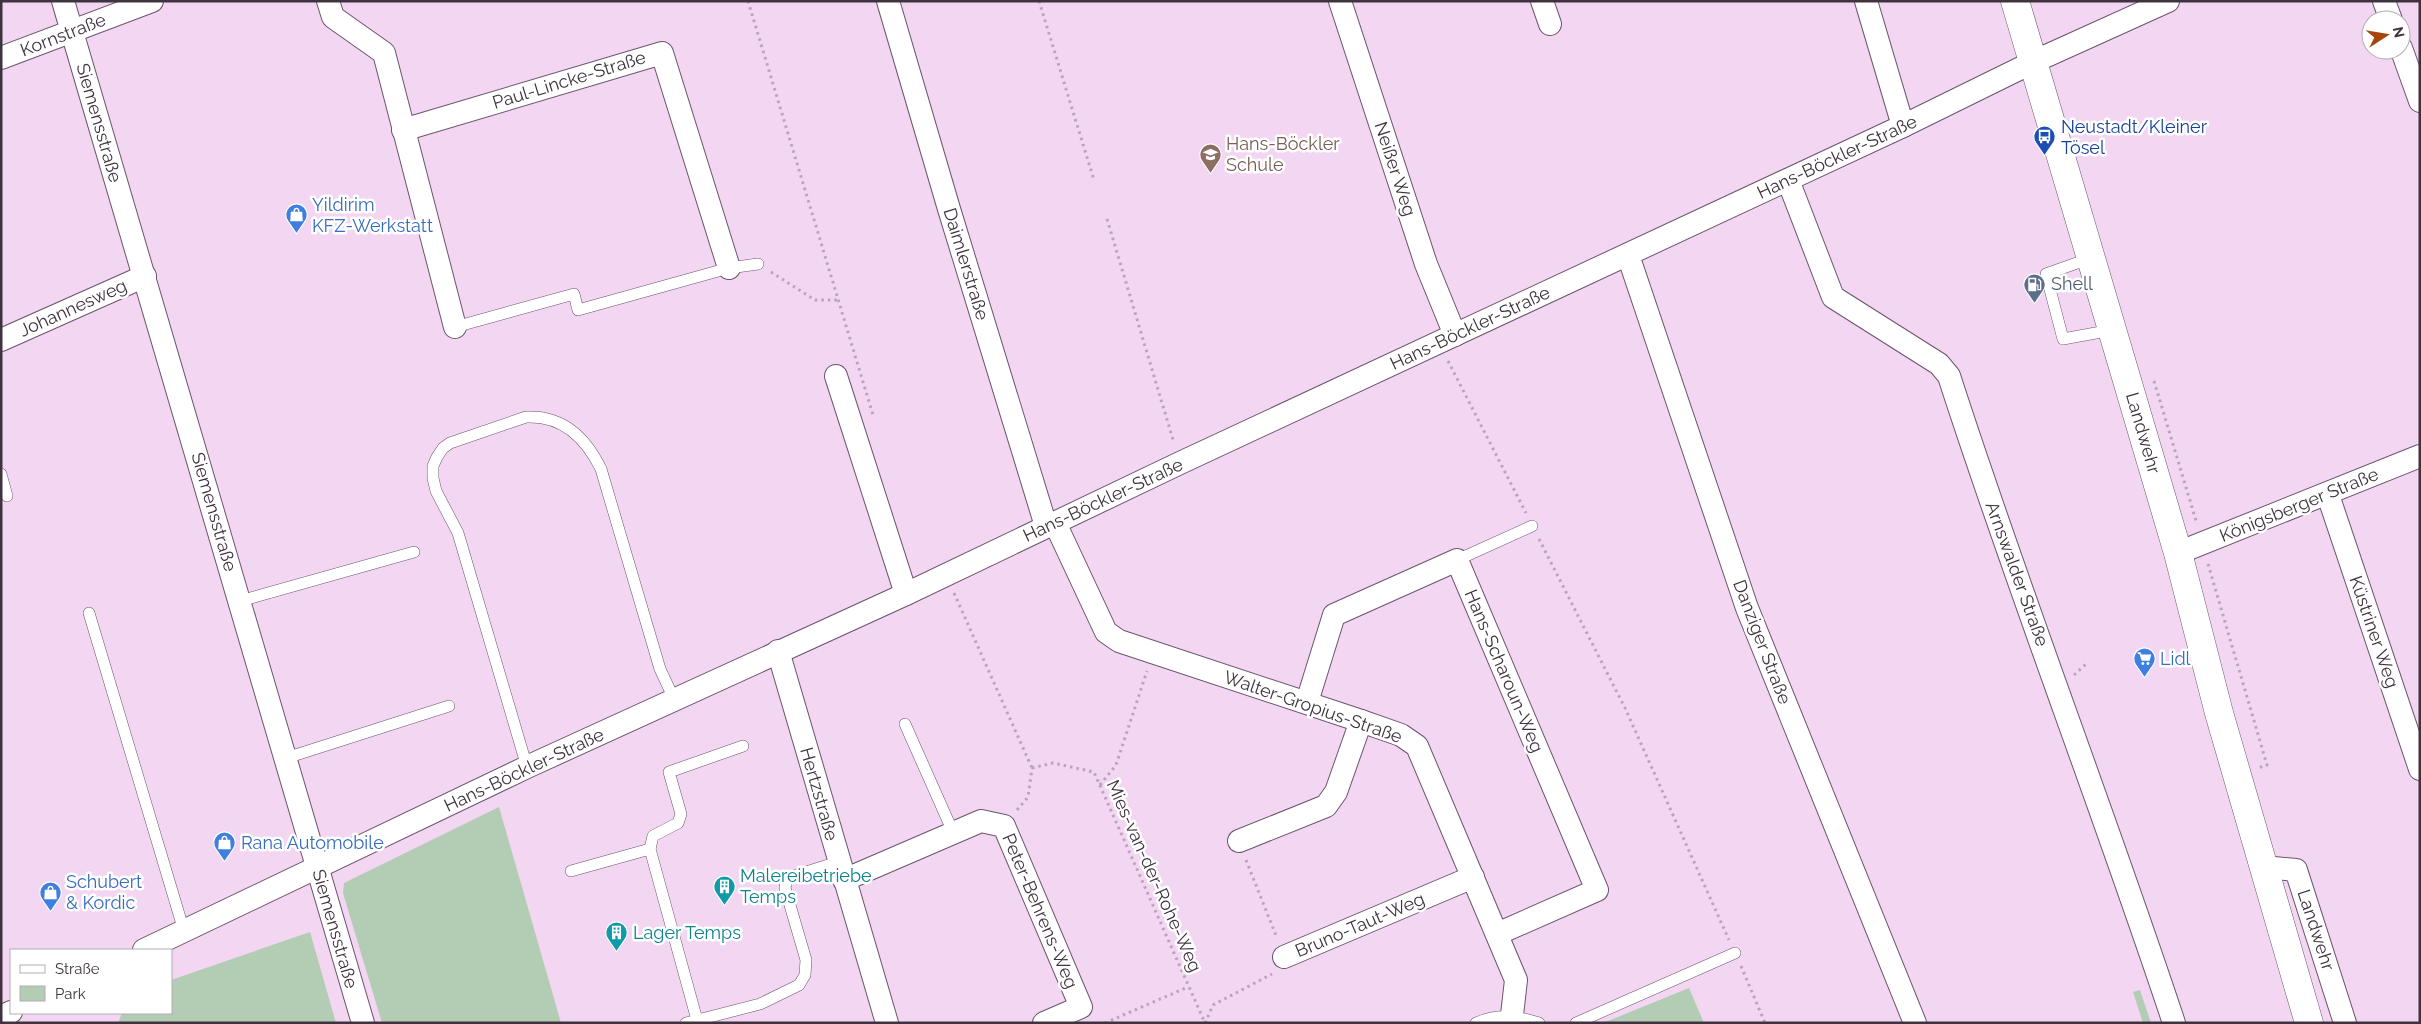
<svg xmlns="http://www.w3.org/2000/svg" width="2421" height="1024" font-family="Raleway,sans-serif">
  <rect width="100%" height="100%" fill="#f2d6f2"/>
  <g fill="#b3ccb4">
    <path d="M499 807 561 1023H382L343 893 344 883Z"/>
    <path d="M310 932 336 1023H118L122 1013H171V980Z"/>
    <path d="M1689 988 1704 1023H1603Z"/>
    <path d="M2140 990 2151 1023H2143L2133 992Z"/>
  </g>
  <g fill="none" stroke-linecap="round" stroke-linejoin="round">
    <defs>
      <g id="service">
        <path d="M2091 258 2046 274 2063 339 2112 330"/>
        <path d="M455 327 574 294 578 310 729 268 758 264"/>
        <path d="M1 474 7 496"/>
        <path d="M1457 560 1532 526"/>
        <path d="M240 601 414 552"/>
        <path d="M89 613 184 931"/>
        <path d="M905 724 953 832"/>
        <path d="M286 758 449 706"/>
        <path d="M527 767 458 533 436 491 433 478V466L437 457 443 448 450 443 526 417C563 415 586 438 601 469L660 669 675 701"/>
        <path d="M571 871 650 849"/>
        <path d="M697 1020 650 849 653 836 678 823 681 814 669 772 743 746"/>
        <path d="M686 1023 760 1004 799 985 805 975 806 960 785 888 787 878 838 862"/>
        <path d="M1476 1023C1499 1013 1516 1016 1539 1023"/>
        <path d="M1576 1023 1735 953"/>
      </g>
      <g id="minor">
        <path d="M63 1 363 1023"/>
        <path d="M328 1 333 17 384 53 455 327"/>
        <path d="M888 1 949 209 1046 526"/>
        <path d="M1340 1 1426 264 1455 335"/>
        <path d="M1542 1 1550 24"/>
        <path d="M1866 1 1903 126"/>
        <path d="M2384 1 2391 20"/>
        <path d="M2401 48 2420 101"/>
        <path d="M1 58 152 1"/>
        <path d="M403 130 662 53 729 268"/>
        <path d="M1788 180 1833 297 1939 364 1949 376C2019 593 2102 806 2174 1023"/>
        <path d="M1628 255 1747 608 1915 1023"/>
        <path d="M1 340 145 276"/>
        <path d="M836 376 906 594"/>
        <path d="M2328 495 2420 769"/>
        <path d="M1055 523 1106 632 1119 641 1361 721 1401 735 1417 746 1516 980 1512 1015"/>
        <path d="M2178 553 2420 456"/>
        <path d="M778 651 887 1023"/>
        <path d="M1307 702 1334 615 1457 560 1597 890 1497 934"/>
        <path d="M1239 841 1326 806 1336 792 1361 721"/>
        <path d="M2263 867 2296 870 2345 1023"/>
        <path d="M844 880 981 821 1004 826 1081 1007 1044 1023"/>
        <path d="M144 950 527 767 906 594 1180 463 1903 126 2033 62 2168 1"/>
        <path d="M1284 957 1473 877"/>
        <path d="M1 1017 11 1012"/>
      </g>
      <path id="tertiary" d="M2015 1 2178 553 2219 713 2309 1023"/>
    </defs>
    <use href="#service" stroke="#6c546c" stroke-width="12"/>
    <use href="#minor" stroke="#6c546c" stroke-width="24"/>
    <use href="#tertiary" stroke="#6c546c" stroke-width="29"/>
    <g stroke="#bba4bb" stroke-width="3" stroke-dasharray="2.5 4" stroke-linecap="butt">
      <path d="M748 1 873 415"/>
      <path d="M1039 1 1094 180"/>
      <path d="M1107 219 1174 443"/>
      <path d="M771 272 815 300H838"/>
      <path d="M1448 361 1526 513"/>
      <path d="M2154 381 2197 524"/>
      <path d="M1539 539 1625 708 1729 940"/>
      <path d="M2208 564 2267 765 2258 768"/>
      <path d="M954 593 1032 768"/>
      <path d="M2074 675 2086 664"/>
      <path d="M1032 768 1053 763 1094 772 1205 1023"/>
      <path d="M1100 785 1116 765 1147 671"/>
      <path d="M1017 810 1028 797 1032 768"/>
      <path d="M1246 860 1277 938"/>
      <path d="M1741 966 1765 1023"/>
      <path d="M1105 1023 1188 987"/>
      <path d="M1205 1023 1213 1005 1272 974"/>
    </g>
    <use href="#service" stroke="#fff" stroke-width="11"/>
    <use href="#minor" stroke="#fff" stroke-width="22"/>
    <use href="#tertiary" stroke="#fff" stroke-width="28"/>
  </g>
  <defs>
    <symbol id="bus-pin" viewBox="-11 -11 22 30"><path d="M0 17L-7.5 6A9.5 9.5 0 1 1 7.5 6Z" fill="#1a4fb4" stroke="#fff"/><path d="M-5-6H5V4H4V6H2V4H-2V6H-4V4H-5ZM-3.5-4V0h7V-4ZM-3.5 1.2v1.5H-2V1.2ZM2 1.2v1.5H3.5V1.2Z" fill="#fff"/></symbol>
    <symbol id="school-pin" viewBox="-11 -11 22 30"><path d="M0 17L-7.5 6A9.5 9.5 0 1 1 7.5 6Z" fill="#8d6e63" stroke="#fff"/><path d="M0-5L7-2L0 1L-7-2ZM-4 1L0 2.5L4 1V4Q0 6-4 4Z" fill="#fff"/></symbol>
    <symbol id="shop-pin" viewBox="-11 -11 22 30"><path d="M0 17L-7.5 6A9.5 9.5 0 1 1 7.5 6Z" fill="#3f7fe0" stroke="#fff"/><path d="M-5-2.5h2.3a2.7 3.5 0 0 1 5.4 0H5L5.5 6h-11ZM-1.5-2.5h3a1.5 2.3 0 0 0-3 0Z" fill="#fff"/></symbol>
    <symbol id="fuel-pin" viewBox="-11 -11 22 30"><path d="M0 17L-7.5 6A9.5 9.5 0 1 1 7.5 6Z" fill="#5c6f8a" stroke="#fff"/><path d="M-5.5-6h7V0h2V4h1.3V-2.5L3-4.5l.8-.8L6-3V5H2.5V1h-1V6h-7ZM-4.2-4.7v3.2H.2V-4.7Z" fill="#fff"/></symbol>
    <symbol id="supermarket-pin" viewBox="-11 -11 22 30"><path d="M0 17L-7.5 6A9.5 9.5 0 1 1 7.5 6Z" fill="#3f7fe0" stroke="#fff"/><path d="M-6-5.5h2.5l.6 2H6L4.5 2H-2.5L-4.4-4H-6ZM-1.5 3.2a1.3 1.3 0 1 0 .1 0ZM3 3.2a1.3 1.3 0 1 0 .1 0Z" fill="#fff"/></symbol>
    <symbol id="building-pin" viewBox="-11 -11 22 30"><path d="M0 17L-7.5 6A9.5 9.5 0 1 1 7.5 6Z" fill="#0f9aa8" stroke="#fff"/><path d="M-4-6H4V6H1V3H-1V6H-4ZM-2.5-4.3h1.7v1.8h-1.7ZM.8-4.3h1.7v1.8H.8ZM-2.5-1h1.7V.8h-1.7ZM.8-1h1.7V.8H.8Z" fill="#fff"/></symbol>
  </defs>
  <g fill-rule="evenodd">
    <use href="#bus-pin" x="2032" y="124" width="25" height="34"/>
    <use href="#school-pin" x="1198" y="142" width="25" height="34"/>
    <use href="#shop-pin" x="284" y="202" width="25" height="34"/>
    <use href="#fuel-pin" x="2022" y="272" width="25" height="34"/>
    <use href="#supermarket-pin" x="2132" y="646" width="25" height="34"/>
    <use href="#shop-pin" x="212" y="830" width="25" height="34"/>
    <use href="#building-pin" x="712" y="874" width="25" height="34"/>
    <use href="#shop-pin" x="38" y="880" width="25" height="34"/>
    <use href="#building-pin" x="604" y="920" width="25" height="34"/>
  </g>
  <g text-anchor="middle" stroke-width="5" stroke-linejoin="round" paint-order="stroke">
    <g font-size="18" fill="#3e333e" stroke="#fff">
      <text transform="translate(63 35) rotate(-21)" y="6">Kornstraße</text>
      <text transform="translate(569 80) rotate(-17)" y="6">Paul-Lincke-Straße</text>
      <text transform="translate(99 123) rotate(74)" y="6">Siemensstraße</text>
      <text transform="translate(1837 157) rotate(-25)" y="6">Hans-Böckler-Straße</text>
      <text transform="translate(1395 169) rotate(72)" y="6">Neißer Weg</text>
      <text transform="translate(966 264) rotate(73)" y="6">Daimlerstraße</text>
      <text transform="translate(73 308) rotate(-24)" y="6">Johannesweg</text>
      <text transform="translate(1470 328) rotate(-25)" y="6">Hans-Böckler-Straße</text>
      <text transform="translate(2143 433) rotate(74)" y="6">Landwehr</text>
      <text transform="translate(1103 500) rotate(-25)" y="6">Hans-Böckler-Straße</text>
      <text transform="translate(2299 505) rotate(-22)" y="6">Königsberger Straße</text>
      <text transform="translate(214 512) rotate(74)" y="6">Siemensstraße</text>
      <text transform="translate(2017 574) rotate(70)" y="6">Arnswalder Straße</text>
      <text transform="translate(2374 632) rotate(71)" y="6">Küstriner Weg</text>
      <text transform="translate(1762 642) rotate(69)" y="6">Danziger Straße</text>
      <text transform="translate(1504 671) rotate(67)" y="6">Hans-Scharoun-Weg</text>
      <text transform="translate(1313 707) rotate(19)" y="6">Walter-Gropius-Straße</text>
      <text transform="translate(524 770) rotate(-25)" y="6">Hans-Böckler-Straße</text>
      <text transform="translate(819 794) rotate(74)" y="6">Hertzstraße</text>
      <text transform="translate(1154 876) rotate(66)" y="6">Mies-van-der-Rohe-Weg</text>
      <text transform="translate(1040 911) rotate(67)" y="6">Peter-Behrens-Weg</text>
      <text transform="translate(1360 925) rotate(-23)" y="6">Bruno-Taut-Weg</text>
      <text transform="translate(335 929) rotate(74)" y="6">Siemensstraße</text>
      <text transform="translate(2316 930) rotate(72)" y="6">Landwehr</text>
    </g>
    <g font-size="18" fill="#164399" stroke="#fff" text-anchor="start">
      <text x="2061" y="133">Neustadt/Kleiner<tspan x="2061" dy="21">Tösel</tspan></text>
    </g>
    <g font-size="18" fill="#785e54" stroke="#fff" text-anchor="start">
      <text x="1226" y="150">Hans-Böckler<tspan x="1226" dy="21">Schule</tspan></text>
    </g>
    <g font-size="18" fill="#366cbe" stroke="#fff" text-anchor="start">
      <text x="312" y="211">Yildirim<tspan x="312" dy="21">KFZ-Werkstatt</tspan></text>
      <text x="2160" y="665">Lidl</text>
      <text x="241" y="849">Rana Automobile</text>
      <text x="66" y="888">Schubert<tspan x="66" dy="21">&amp; Kordic</tspan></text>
    </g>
    <g font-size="18" fill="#4e5e75" stroke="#fff" text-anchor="start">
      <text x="2051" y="290">Shell</text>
    </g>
    <g font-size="18" fill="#0d838f" stroke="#fff" text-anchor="start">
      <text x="740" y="882">Malereibetriebe<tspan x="740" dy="21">Temps</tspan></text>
      <text x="633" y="939">Lager Temps</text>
    </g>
  </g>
  <rect width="2421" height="1024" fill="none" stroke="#3e333e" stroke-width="5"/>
  <rect x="10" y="949" width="162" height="65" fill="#ffffff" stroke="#b2adb2"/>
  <rect x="20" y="965" width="25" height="8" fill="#ffffff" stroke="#b2adb2"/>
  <text x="55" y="974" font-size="15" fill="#3e333e">Straße</text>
  <rect x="20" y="986" width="25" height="15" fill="#b3ccb4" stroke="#b2adb2"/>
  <text x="55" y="999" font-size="15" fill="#3e333e">Park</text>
  <g transform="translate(2386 35) rotate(78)"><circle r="24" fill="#ffffff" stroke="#b2adb2"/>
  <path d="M0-4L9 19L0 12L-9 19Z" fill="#a7440a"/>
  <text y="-8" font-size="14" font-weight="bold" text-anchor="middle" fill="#3e333e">N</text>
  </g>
</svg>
